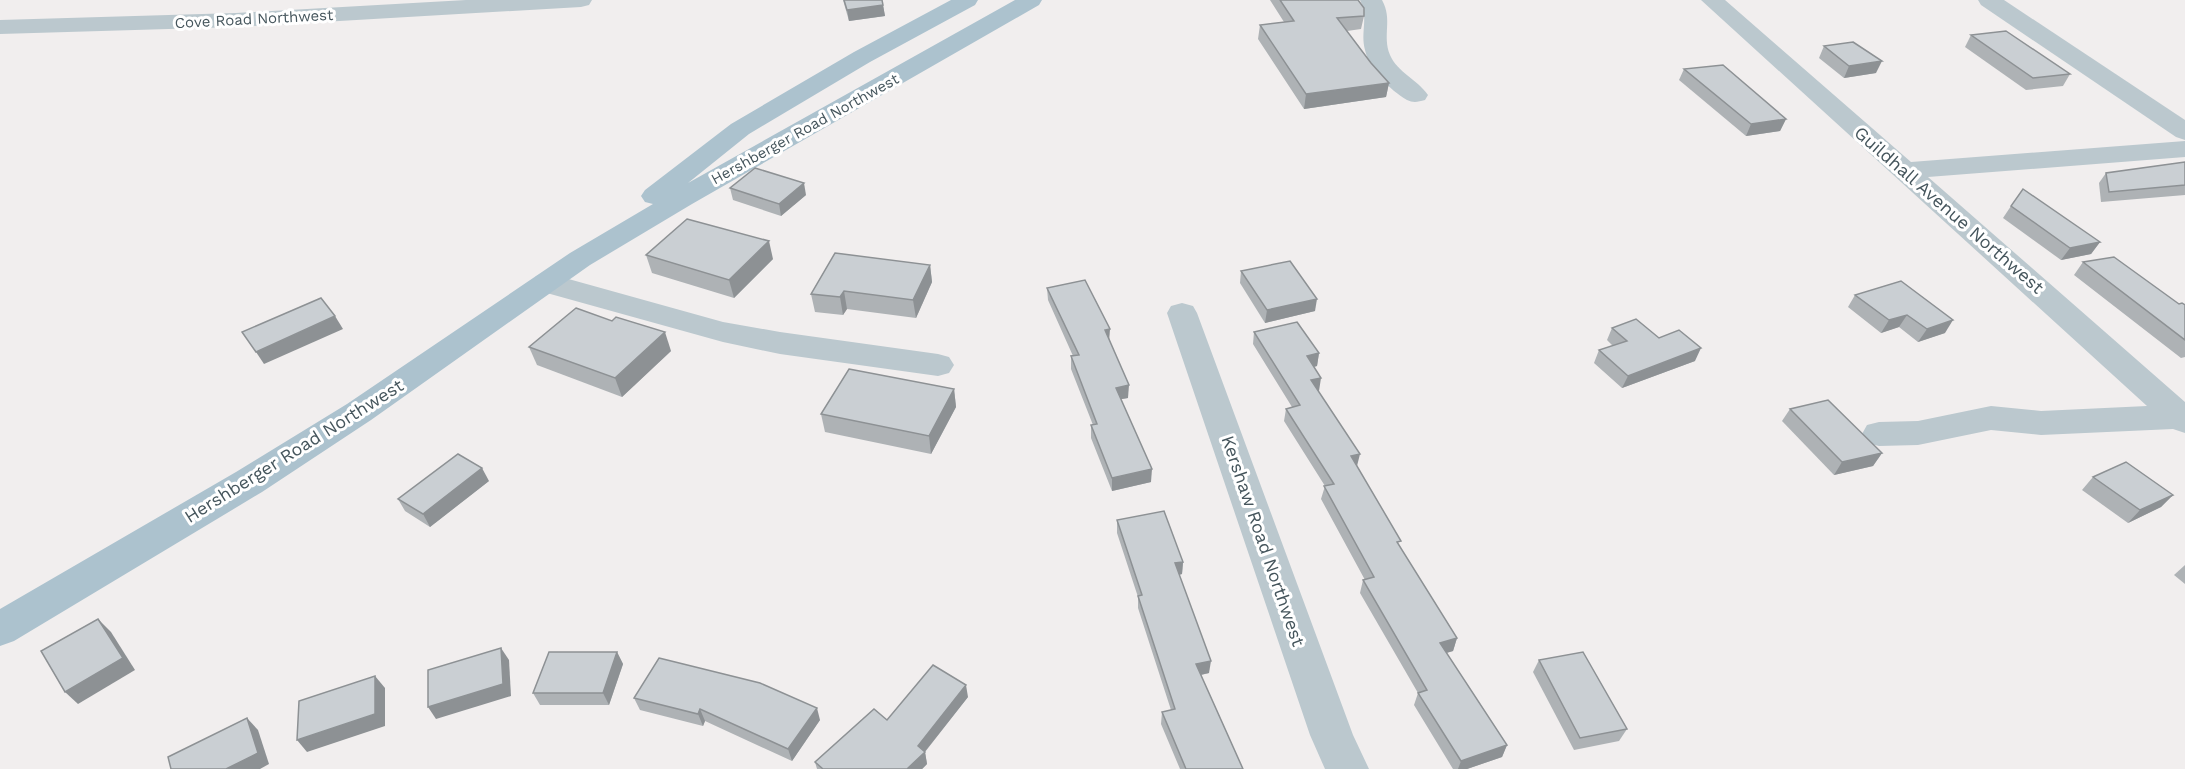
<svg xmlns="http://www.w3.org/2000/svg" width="2185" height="769" font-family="'Work Sans',sans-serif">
  <rect width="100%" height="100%" fill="#f1eeee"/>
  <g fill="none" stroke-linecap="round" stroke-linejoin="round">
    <g fill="#bbc8ce" fill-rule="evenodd">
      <path d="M466 0H592L589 5 581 7 236 27 0 34V20L236 13Z"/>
      <path d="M1360 0H1382C1393 20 1382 35 1390 55 1397 72 1418 80 1428 95L1425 100C1418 102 1413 103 1407 100 1390 90 1369 69 1365 50 1360 32 1369 18 1360 0Z"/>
      <path d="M1701 0H1725L1911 162 2185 141V157L1928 177 2185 402V433L2173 429 2041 435 1991 430 1918 445 1879 446 1867 443 1862 434 1867 425 1879 422 1918 421 1991 406 2041 411 2147 406Z"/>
      <path d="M1978 0H2004L2185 120V140L2176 137 1981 5Z"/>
      <path d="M547 273 723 322 780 332 938 354 949 357 954 365 949 373 938 376 780 354 723 342 536 290 532 283 536 276Z"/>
      <path d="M1182 303 1193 306 1197 313 1353 735 1369 769H1325L1310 735 1167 313 1171 306Z"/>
    </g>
    <path fill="#acc2ce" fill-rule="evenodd" d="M951 0H978L975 5 870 62 749 134 688 183 1015 0H1042L1039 5 692 204 590 265 371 420 262 492 14 641 0 646V609L236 472 347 404 570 253 653 204 645 202 641 196 645 190 731 124 854 52Z"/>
  </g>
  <g fill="#aeb2b5">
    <path d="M843 0H882L885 16 849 21Z"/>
    <path d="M1270 0H1358L1364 16 1361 29 1347 31 1371 63 1389 83 1386 97 1304 109 1258 39 1260 25 1284 22Z"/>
    <path d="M1971 35 2070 74 2063 86 2026 90 1965 47Z"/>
    <path d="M1824 46 1876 73 1844 78 1819 58Z"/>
    <path d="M1684 69 1786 119 1780 131 1746 136 1679 80Z"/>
    <path d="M2185 162V195L2101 202 2099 183 2106 173Z"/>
    <path d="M730 188 806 195 781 216 733 200Z"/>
    <path d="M2011 206 2100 242 2091 254 2061 260 2003 218Z"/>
    <path d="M646 255 773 259 734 298 652 273Z"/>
    <path d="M2083 262 2179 304 2185 305V357L2181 358 2074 275Z"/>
    <path d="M930 265 932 282 916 318 847 309 843 315 815 312 811 294Z"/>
    <path d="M1241 271 1315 311 1265 323 1240 283Z"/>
    <path d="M1901 281 1945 333 1918 342 1899 327 1881 333 1848 307 1855 295Z"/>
    <path d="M1047 288 1109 341 1128 398 1121 399 1151 482 1112 491 1091 438V425H1093L1071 369V356H1073L1048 300Z"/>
    <path d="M1612 328 1659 338 1695 361 1622 388 1594 363 1599 350 1613 346 1607 340Z"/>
    <path d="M1254 332 1319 353 1317 366 1314 367 1319 391H1318L1399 546 1457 638 1453 651 1446 653 1507 745 1502 757 1467 769H1453L1414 705 1418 693 1360 593 1363 580H1365L1321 499 1325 486 1284 421 1286 409 1292 407 1253 344Z"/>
    <path d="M529 347 671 351 622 397 537 365Z"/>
    <path d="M954 389 956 407 931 454 825 432 821 414Z"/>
    <path d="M1790 409 1882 453 1873 466 1834 475 1782 421Z"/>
    <path d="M2093 477 2173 495 2161 507 2128 523 2082 490Z"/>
    <path d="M489 481 430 527 405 511 398 499Z"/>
    <path d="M1117 520 1183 562 1182 574 1179 575 1209 673 1201 675 1243 769H1180L1161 724 1162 712 1171 710 1138 608V597L1117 533Z"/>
    <path d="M2185 565V584L2174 575Z"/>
    <path d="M617 652 623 664 609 705H540L533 693Z"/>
    <path d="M1539 660 1627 729 1619 741 1574 750 1533 672Z"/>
    <path d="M968 697 925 752 927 764 922 769H817L815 762 887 720Z"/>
    <path d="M634 698 820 720 792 761 705 721 703 726 640 710Z"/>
  </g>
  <g fill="#8d9194">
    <path d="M883 5 885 16 849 21 847 10Z"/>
    <path d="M1882 61 1876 73 1844 78 1849 66Z"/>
    <path d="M1389 83 1386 97 1304 109 1306 94Z"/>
    <path d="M1786 119 1780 131 1746 136 1751 124Z"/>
    <path d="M804 183 806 195 781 216 779 204Z"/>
    <path d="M769 241 773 259 734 298 729 280Z"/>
    <path d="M2100 242 2091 254 2061 260 2070 248Z"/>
    <path d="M930 265 932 282 916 318 913 300Z"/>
    <path d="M844 291 847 309 843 315 840 297Z"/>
    <path d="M1317 299 1315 311 1265 323 1267 310Z"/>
    <path d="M1907 315 1899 327 1881 333 1889 320Z"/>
    <path d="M335 316 343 329 264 364 256 352Z"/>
    <path d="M1953 320 1945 333 1918 342 1927 329Z"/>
    <path d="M1110 329 1109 342 1105 330Z"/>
    <path d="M665 332 671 351 622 397 615 378Z"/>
    <path d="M1701 348 1695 361 1622 388 1628 376Z"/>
    <path d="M1319 353 1317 366 1305 369 1307 356Z"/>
    <path d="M1321 378 1319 391 1308 393 1311 380Z"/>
    <path d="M1129 385 1128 398 1116 400V388Z"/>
    <path d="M954 389 956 407 931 454 929 436Z"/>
    <path d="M1882 453 1873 466 1834 475 1842 462Z"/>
    <path d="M1360 454 1357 466 1351 456Z"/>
    <path d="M482 468 489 481 430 527 423 514Z"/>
    <path d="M1152 469 1151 482 1112 491V478Z"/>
    <path d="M2173 495 2161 507 2128 523 2140 510Z"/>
    <path d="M1183 562 1182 574 1174 576 1175 563Z"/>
    <path d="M98 619 111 632 135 670 78 704 65 692Z"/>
    <path d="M1457 638 1453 651 1436 656 1440 643Z"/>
    <path d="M501 648 509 660 511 696 436 719 428 707Z"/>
    <path d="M617 652 623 664 609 705 603 693Z"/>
    <path d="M1211 661 1209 673 1195 676 1196 664Z"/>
    <path d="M375 676 385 688V726L307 752 297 740Z"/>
    <path d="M966 685 968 697 923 754 925 752 927 764 922 769H907L918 746Z"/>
    <path d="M817 708 820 720 792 761 788 749Z"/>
    <path d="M700 709 705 721 703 726 698 714Z"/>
    <path d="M247 718 258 730 269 764 260 769H226Z"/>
    <path d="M1507 745 1502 757 1467 769H1458L1461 761Z"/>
  </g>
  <g fill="#cacfd3" stroke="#8d9194" stroke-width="1.5">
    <path d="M844 0H882L883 5 847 10Z"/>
    <path d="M1280 0H1358L1364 8V16L1337 18 1371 63 1389 83 1306 94 1260 25 1294 21Z"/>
    <path d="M2006 31 2070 74 2033 78 1971 35Z"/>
    <path d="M1853 42 1882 61 1849 66 1824 46Z"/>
    <path d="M1723 65 1786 119 1751 124 1684 69Z"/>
    <path d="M2185 162V185L2109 192 2106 173Z"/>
    <path d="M755 168 804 183 779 204 730 188Z"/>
    <path d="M2023 189 2100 242 2070 248 2011 206Z"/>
    <path d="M687 219 769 241 729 280 646 255Z"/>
    <path d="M835 253 930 265 913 300 844 291 840 297 811 294Z"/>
    <path d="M2114 257 2179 304 2182 303 2185 305V340L2083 262Z"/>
    <path d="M1290 261 1317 299 1267 310 1241 271Z"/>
    <path d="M1085 280 1110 329 1105 330 1129 385 1116 388 1152 469 1112 478 1091 425 1097 424 1071 356 1079 355 1047 288Z"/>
    <path d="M1901 281 1953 320 1927 329 1907 315 1889 320 1855 295Z"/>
    <path d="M321 298 335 316 256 352 242 332Z"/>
    <path d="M576 308 612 321 616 317 665 332 615 378 529 347Z"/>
    <path d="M1636 319 1659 338 1679 330 1701 348 1628 376 1599 350 1627 341 1612 328Z"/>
    <path d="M1297 322 1319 353 1307 356 1321 378 1311 380 1360 454 1351 456 1401 541 1397 542 1457 638 1440 643 1507 745 1461 761 1418 693 1427 690 1363 580 1374 577 1324 486 1334 484 1286 409 1300 405 1254 332Z"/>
    <path d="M849 369 954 389 929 436 821 414Z"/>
    <path d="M1828 400 1882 453 1842 462 1790 409Z"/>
    <path d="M458 454 482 468 423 514 398 499Z"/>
    <path d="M2126 462 2173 495 2140 510 2093 477Z"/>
    <path d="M1164 511 1183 562 1175 563 1211 661 1196 664 1243 769H1186L1162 712 1175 709 1138 596 1142 595 1117 520Z"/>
    <path d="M98 619 123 658 65 692 41 651Z"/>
    <path d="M501 648 503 684 428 707V670Z"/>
    <path d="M549 652H617L603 693H533Z"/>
    <path d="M1583 652 1627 729 1580 738 1539 660Z"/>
    <path d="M659 658 760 683 817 708 788 749 700 709 698 714 634 698Z"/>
    <path d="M933 665 966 685 918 746 925 752 907 769H823L815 762 874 709 887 720Z"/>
    <path d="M375 676V714L297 740 299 701Z"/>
    <path d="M247 718 258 753 226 769H171L168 757Z"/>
  </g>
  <g text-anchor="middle" stroke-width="6" stroke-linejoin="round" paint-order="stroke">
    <g font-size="15" fill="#45555c" stroke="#fff">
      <text transform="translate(254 19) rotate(-3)" y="5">Cove Road Northwest</text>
      <text transform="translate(805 129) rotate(-29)" y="5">Hershberger Road Northwest</text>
    </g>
    <g font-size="18" fill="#45555c" stroke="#fff">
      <text transform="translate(1949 210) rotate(41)" y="6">Guildhall Avenue Northwest</text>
      <text transform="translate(294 451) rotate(-32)" y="6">Hershberger Road Northwest</text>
      <text transform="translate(1263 541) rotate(71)" y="6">Kershaw Road Northwest</text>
    </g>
  </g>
</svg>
